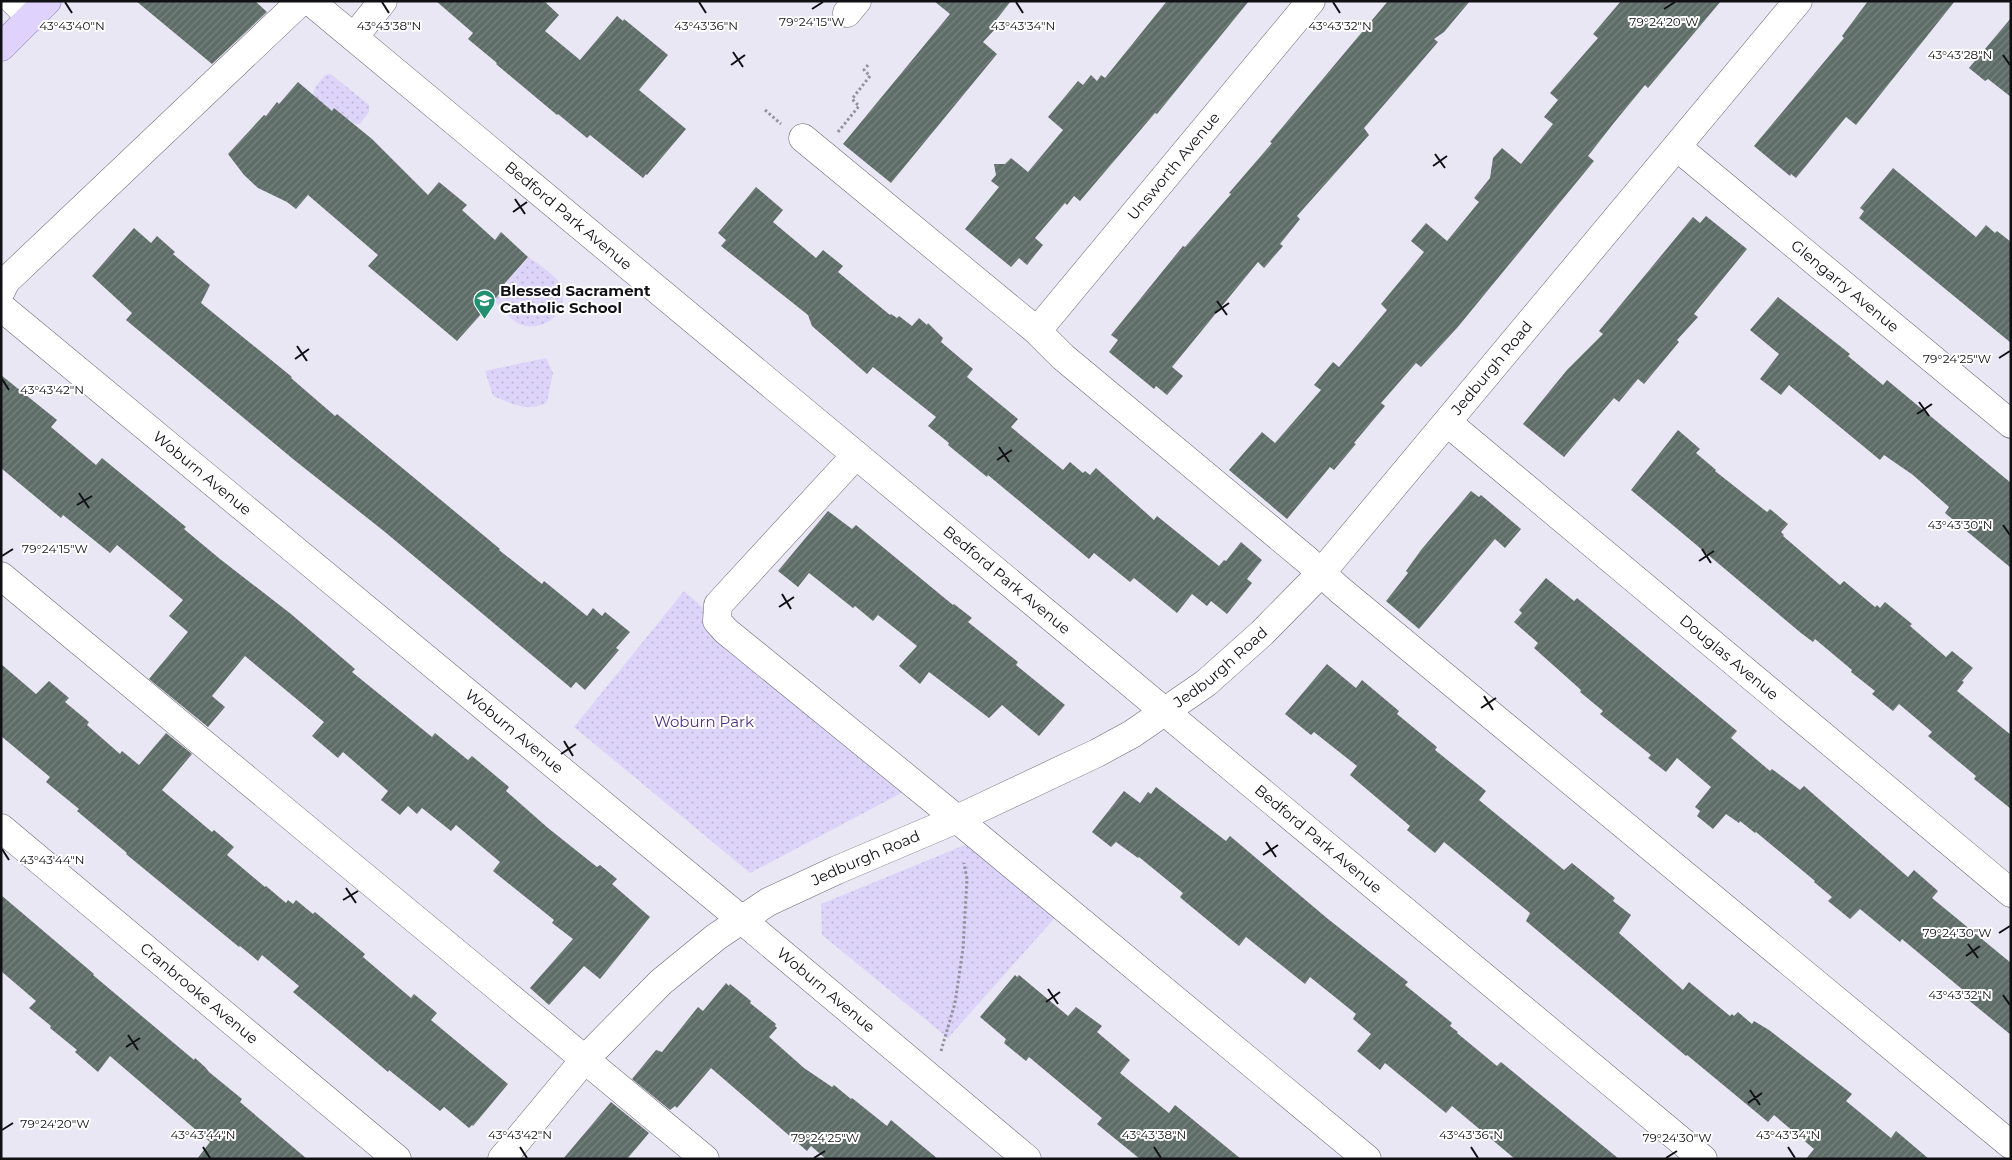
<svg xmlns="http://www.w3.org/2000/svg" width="2012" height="1160" font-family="Montserrat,sans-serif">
  <defs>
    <pattern id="grass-dots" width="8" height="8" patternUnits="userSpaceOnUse" patternTransform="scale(1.25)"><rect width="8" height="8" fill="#ddd4f9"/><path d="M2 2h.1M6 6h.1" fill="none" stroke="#bdb5d5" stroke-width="1.8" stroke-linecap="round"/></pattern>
    <pattern id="building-hatch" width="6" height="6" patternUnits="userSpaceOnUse" patternTransform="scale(1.25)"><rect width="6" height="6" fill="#5e6d67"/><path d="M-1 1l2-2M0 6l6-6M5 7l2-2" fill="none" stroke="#798380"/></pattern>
  </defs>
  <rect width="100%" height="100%" fill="#eae7f5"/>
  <g fill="url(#grass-dots)">
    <path d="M331 74 369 105V112L360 124H355L349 119H340L313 96 315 87 325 75Z"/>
    <path d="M529 257C536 263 554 274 559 282 574 309 544 336 517 323 509 318 501 307 494 301L498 295 503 299 512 287 507 282Z"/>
    <path d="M546 358 553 373 547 402C530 414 510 403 493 396L485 371Z"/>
    <path d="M684 591 911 788 750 873 574 727Z"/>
    <path d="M977 840 1060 912 948 1038 822 935 821 904Z"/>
  </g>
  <g fill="url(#building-hatch)">
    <path d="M136 1H255L267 12 212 64Z"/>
    <path d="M436 1H544L559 15 545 31 580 60 617 16 623 21 624 19 668 55 639 90 686 129 647 175 646 174 643 178 590 135 587 138 558 114 557 115 496 64 497 63 468 39 473 33Z"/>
    <path d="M934 1H1011L993 24 997 27 983 42 997 54 891 183 843 144 950 14Z"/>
    <path d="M1167 1H1249L1183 82 1157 114 1155 113 1080 201 1074 196 1067 205 1065 203 1035 238 1043 245 1027 265 1019 258 1011 267 965 229 999 187 991 181 996 175 994 164H1005L1011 158 1028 172 1063 130 1048 117 1078 81 1083 85 1091 75 1097 81 1101 75 1105 78Z"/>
    <path d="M1388 1H1470L1444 32 1434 39 1438 42 1364 128 1369 135 1297 216 1300 219 1280 244 1283 246 1264 268 1258 262 1172 367 1183 376 1167 395 1156 386 1154 389 1109 352 1118 340 1111 335 1183 246 1185 247 1231 194 1229 193 1272 143 1270 142Z"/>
    <path d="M1621 1H1721L1648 88 1645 85 1613 124 1588 156 1594 161 1457 328 1421 367 1416 363 1381 403 1385 406 1354 443 1356 444 1334 470 1330 467 1287 519 1229 470 1262 432 1275 443 1321 390 1314 385 1333 362 1339 367 1387 310 1381 304 1424 252 1411 241 1426 223 1447 241 1479 202 1474 198 1490 178 1493 158 1502 148 1521 164 1553 124 1544 117 1558 100 1550 93 1598 38 1593 34Z"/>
    <path d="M1868 1H1955L1856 125 1846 117 1796 178 1791 174 1790 176 1754 146 1844 38 1842 36Z"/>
    <path d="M2011 18V97L1988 79 1985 81 1969 68Z"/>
    <path d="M298 82 332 111 334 108 372 139 428 195 439 182 467 205 462 210 495 240 501 232 528 257 499 290 501 292 457 341 368 266 378 255 308 195 296 209 287 202 258 188 244 175 228 154 264 115 266 116 277 102 279 104Z"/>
    <path d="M1893 168 1976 237 1986 225 1995 233 1997 231 2011 242V343L1859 218 1864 211 1860 208Z"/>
    <path d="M756 187 783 210 773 222 816 258 823 250 843 266 838 272 890 315 891 314 897 318 899 316 912 326 919 318 927 325 928 323 943 338 941 342 973 369 967 377 1018 419 1011 427 1063 470 1070 462 1083 473 1085 471 1090 475 1096 468 1154 520 1157 516 1219 566 1224 560 1226 561 1241 542 1262 560 1247 579 1252 583 1227 614 1211 601 1207 606 1192 594 1177 613 1134 578 1130 582 1094 553 1089 559 988 475 987 477 948 445 949 443 928 426 936 417 873 367 867 374 812 326 808 315 721 246 726 240 718 233Z"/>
    <path d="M1706 216 1747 249 1694 314 1698 317 1677 340 1679 342 1644 384 1638 379 1619 402 1614 398 1564 457 1523 424 1567 370 1603 334 1599 331 1693 217 1700 223Z"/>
    <path d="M134 228 151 243 157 236 175 252 173 254 210 285 201 303 292 377 291 378 335 416 337 414 418 481 500 549 499 550 542 584 544 581 587 616 593 608 602 616 605 612 630 632 616 648 619 650 585 690 576 682 571 688 385 532 293 459 126 320 132 313 92 276Z"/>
    <path d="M1778 297 1850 354 1848 356 1883 385 1887 380 2011 483V568L1945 513 1949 507 1913 475 1884 455 1880 460 1789 385 1781 395 1760 379 1779 354 1750 330Z"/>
    <path d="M1 375 57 420 51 427 96 465 102 458 186 527 184 529 220 559 291 614 355 669 352 672 394 706 432 737 435 733 468 760 472 756 509 787 506 791 548 828 597 867 600 865 617 879 612 884 650 917 600 979 584 966 549 1005 530 988 573 939 552 923 554 920 493 871 500 862 456 825 451 831 422 808 417 814 408 806 400 815 381 800 388 791 343 752 338 758 312 736 324 722 245 656 212 696 225 707 208 727 149 679 188 632 169 616 183 600 117 545 110 553 63 515 61 518 1 468Z"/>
    <path d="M1678 430 1700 449 1696 453 1716 470 1715 471 1767 512 1770 509 1788 524 1781 532 1784 535 1783 536 1840 585 1844 581 1875 607 1877 605 1880 608 1885 602 1912 624 1910 626 1946 657 1952 651 1973 668 1962 681 1964 682 1957 691 2011 735V809L1974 779 1976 776 1928 736 1932 732 1899 704 1893 711 1872 694 1875 691 1851 672 1852 670 1815 639 1813 642 1801 633 1631 490Z"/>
    <path d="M1471 491 1479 497 1481 495 1521 529 1505 548 1495 539 1419 629 1386 601 1408 573 1406 571 1421 550Z"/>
    <path d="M828 511 852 529 856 525 953 605 954 604 972 618 968 622 1018 662 1016 665 1065 705 1039 736 1002 705 989 718 929 672 920 684 899 666 917 646 878 615 873 621 855 606 853 608 809 573 798 587 778 571Z"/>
    <path d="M1546 578 1574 601 1577 598 1737 731 1731 738 1770 771 1772 769 1800 790 1804 786 1908 877 1914 870 1938 891 1932 898 2011 963V1035L1966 998 1969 995 1902 939 1900 942 1860 909 1850 919 1828 901 1832 897 1814 882 1815 881 1756 832 1755 833 1740 821 1739 823 1726 814 1713 829 1697 816 1700 811 1695 807 1711 787 1677 758 1666 772 1648 758 1651 755 1600 714 1603 711 1580 692 1581 690 1534 648 1538 643 1514 622 1522 613 1519 610Z"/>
    <path d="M1 664 36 694 49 681 69 698 65 702 89 722 87 725 120 754 122 751 139 765 166 733 192 754 162 790 212 832 214 830 234 847 227 855 265 887 266 886 286 903 288 900 293 904 296 900 313 914 315 912 365 954 363 957 411 998 414 994 437 1013 431 1020 508 1084 473 1126 472 1125 469 1128 444 1107 440 1111 389 1070 388 1072 293 992 299 986 262 955 258 961 240 946 239 947 126 854 127 853 77 811 79 809 46 782 50 777 1 736Z"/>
    <path d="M1327 664 1356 688 1362 680 1399 711 1397 714 1437 747 1435 750 1486 791 1479 800 1564 870 1572 863 1615 898 1613 901 1631 915 1619 933 1683 990 1689 982 1730 1016 1732 1014 1734 1016 1738 1012 1752 1024 1754 1021 1769 1030 1852 1094 1846 1101 1891 1138 1896 1131 1929 1159H1806L1814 1149 1774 1115 1768 1122 1687 1055 1686 1056 1526 921 1530 913 1444 842 1435 853 1407 830 1410 826 1350 775 1357 766 1314 732 1311 735 1285 714Z"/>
    <path d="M1156 787 1226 841 1230 836 1328 919 1408 982 1405 985 1452 1023 1450 1026 1458 1032 1457 1033 1497 1066 1501 1062 1619 1159H1515L1452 1106 1446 1113 1385 1063 1380 1070 1357 1051 1371 1034 1353 1019 1356 1014 1310 977 1305 984 1246 937 1239 946 1182 899 1180 897 1183 893 1139 857 1138 858 1116 842 1111 847 1092 832 1124 791 1140 803 1148 792 1151 794Z"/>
    <path d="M1 895 94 974 93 975 194 1060 195 1058 205 1067 209 1072 242 1099 240 1102 307 1159H197L210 1142 110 1056 98 1072 75 1052 77 1050 50 1028 51 1026 29 1008 36 1001 1 971Z"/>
    <path d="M1015 975 1017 977 1019 975 1068 1016 1076 1007 1102 1026 1097 1032 1130 1060 1120 1073 1169 1113 1175 1105 1241 1159H1140L1097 1124 1102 1118 1029 1057 1026 1061 1004 1043 1006 1039 980 1017Z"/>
    <path d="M726 983 729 986 730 984 751 1001 750 1003 776 1024 775 1026 777 1028 769 1037 804 1068 832 1087 834 1085 851 1099 852 1098 887 1126 891 1120 938 1159H826L811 1146 807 1151 711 1068 677 1108 675 1106 670 1110 632 1079 656 1050 662 1052 698 1007 703 1011Z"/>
    <path d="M611 1102 649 1133 627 1159H563Z"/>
  </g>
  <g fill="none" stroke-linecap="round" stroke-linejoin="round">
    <defs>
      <g id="minor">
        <path d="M14 1 31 18"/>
        <path id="s1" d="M310 1 1703 1159"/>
        <path d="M847 13 857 1"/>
        <path d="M354 37 383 1"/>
        <path d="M803 138 1037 331 1063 357 1307 560 1340 590 2011 1145"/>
        <path id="s2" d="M1677 147 2011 424"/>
        <path d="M1 291 6 281 301 1"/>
        <path id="s3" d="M1 307 742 920 1027 1159"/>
        <path id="s4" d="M1037 331 1311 1"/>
        <path id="s5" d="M1448 423 2011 893"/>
        <path d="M856 455 718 605 717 621 726 631 957 819 1367 1159"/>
        <path d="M1 576 705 1159"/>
        <path id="s6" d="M1 828 397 1159"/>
        <path id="s7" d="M502 1159 585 1059 661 982 716 937 768 902 837 870 957 819 1097 753 1132 734 1206 683 1262 633 1321 573 1798 1"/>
      </g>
      <path id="major" d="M1 47 47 1"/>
    </defs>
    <use href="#minor" stroke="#6b6874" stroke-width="29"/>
    <use href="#major" stroke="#897cac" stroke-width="29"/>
    <g stroke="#94929c" stroke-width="3" stroke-dasharray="2.5 2.5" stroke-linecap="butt">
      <path d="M765 110 781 124"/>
      <path d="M838 132 859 106 852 99 870 76 864 70 868 65"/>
      <path d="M941 1051 955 1003 963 949 967 879 964 863"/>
    </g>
    <use href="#minor" stroke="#fff" stroke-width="28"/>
    <use href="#major" stroke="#dfd3fe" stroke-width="28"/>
  </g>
  <path fill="none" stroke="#111015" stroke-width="2" d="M65 2 72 13M382 2 389 13M699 2 706 13M1016 2 1023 13M1333 2 1340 13M812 9 823 2M1664 9 1675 2M733 52 743 67M2003 55 2010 65M731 65 745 55M1435 154 1445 168M1433 166 1447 156M515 199 525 214M513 212 527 202M1217 301 1227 315M1215 313 1229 303M297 346 307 361M1999 358 2010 351M295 359 309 349M2 379 9 390M1919 402 1929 416M1917 414 1932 404M999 447 1009 462M997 460 1012 450M79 493 89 508M77 505 92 496M2003 525 2010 535M1702 549 1711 563M2 556 13 549M1699 561 1714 551M782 594 791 609M779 607 794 597M1484 696 1493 710M1481 708 1496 698M564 741 573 756M561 754 576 744M1266 842 1276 857M2 849 9 860M1263 855 1278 845M346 888 356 903M343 900 358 891M1999 933 2010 926M1968 944 1978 958M1966 956 1980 946M1048 989 1058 1004M2003 995 2010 1005M1046 1002 1060 992M128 1035 138 1050M126 1047 140 1038M1750 1090 1760 1105M1748 1103 1762 1093M2 1130 13 1123M203 1147 210 1158M520 1147 527 1158M1154 1147 1161 1158M1471 1147 1478 1158M1788 1147 1795 1158M814 1158 825 1151M1666 1158 1677 1151"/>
  <defs>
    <symbol id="school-pin" viewBox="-11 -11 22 30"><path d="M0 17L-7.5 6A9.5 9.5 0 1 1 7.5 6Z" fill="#219071" stroke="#fff"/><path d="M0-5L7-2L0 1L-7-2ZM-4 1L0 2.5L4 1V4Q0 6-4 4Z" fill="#fff"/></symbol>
  </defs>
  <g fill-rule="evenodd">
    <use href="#school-pin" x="472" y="288" width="25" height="34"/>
  </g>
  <g text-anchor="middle" stroke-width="4" stroke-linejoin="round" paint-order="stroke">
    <g font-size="15" fill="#111015" stroke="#fff">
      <text dy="5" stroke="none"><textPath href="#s4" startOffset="214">Unsworth Avenue</textPath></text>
      <text dy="5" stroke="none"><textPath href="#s1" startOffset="336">Bedford Park Avenue</textPath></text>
      <text dy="5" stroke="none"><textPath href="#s2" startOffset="218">Glengarry Avenue</textPath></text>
      <text dy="5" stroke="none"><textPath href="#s7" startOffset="1289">Jedburgh Road</textPath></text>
      <text dy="5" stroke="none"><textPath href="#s3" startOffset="261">Woburn Avenue</textPath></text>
      <text dy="5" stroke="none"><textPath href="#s1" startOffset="906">Bedford Park Avenue</textPath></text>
      <text dy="5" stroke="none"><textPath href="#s5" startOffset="366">Douglas Avenue</textPath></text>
      <text dy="5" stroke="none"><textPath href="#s7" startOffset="884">Jedburgh Road</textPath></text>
      <text dy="5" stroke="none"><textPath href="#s3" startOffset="666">Woburn Avenue</textPath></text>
      <text dy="5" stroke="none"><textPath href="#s1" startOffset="1311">Bedford Park Avenue</textPath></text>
      <text dy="5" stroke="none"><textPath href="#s7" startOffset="479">Jedburgh Road</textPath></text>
      <text dy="5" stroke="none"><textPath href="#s3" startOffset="1071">Woburn Avenue</textPath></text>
      <text dy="5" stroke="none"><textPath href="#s6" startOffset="258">Cranbrooke Avenue</textPath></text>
    </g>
    <g font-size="15" font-weight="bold" fill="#111015" stroke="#fff" text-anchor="start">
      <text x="500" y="296">Blessed Sacrament<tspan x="500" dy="17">Catholic School</tspan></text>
    </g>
    <g font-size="15" fill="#4e3084" stroke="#fff">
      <text x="704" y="727">Woburn Park</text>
    </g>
  </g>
  <g font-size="12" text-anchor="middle" fill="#111015" stroke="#fff" stroke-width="4" stroke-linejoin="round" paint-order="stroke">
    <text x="812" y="26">79°24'15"W</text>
    <text x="1664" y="26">79°24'20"W</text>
    <text x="72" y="30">43°43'40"N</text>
    <text x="389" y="30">43°43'38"N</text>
    <text x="706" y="30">43°43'36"N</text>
    <text x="1023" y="30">43°43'34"N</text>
    <text x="1340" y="30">43°43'32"N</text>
    <text x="1960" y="59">43°43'28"N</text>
    <text x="1957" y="363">79°24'25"W</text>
    <text x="52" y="394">43°43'42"N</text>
    <text x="1960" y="529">43°43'30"N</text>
    <text x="55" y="553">79°24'15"W</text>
    <text x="52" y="864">43°43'44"N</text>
    <text x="1957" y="937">79°24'30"W</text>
    <text x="1960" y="999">43°43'32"N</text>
    <text x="55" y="1128">79°24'20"W</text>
    <text x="203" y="1139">43°43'44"N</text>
    <text x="520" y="1139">43°43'42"N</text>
    <text x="1154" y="1139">43°43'38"N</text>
    <text x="1471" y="1139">43°43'36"N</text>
    <text x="1788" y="1139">43°43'34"N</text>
    <text x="825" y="1142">79°24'25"W</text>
    <text x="1677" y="1142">79°24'30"W</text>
  </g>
  <rect width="2012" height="1160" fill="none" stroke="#111015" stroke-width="5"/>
</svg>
